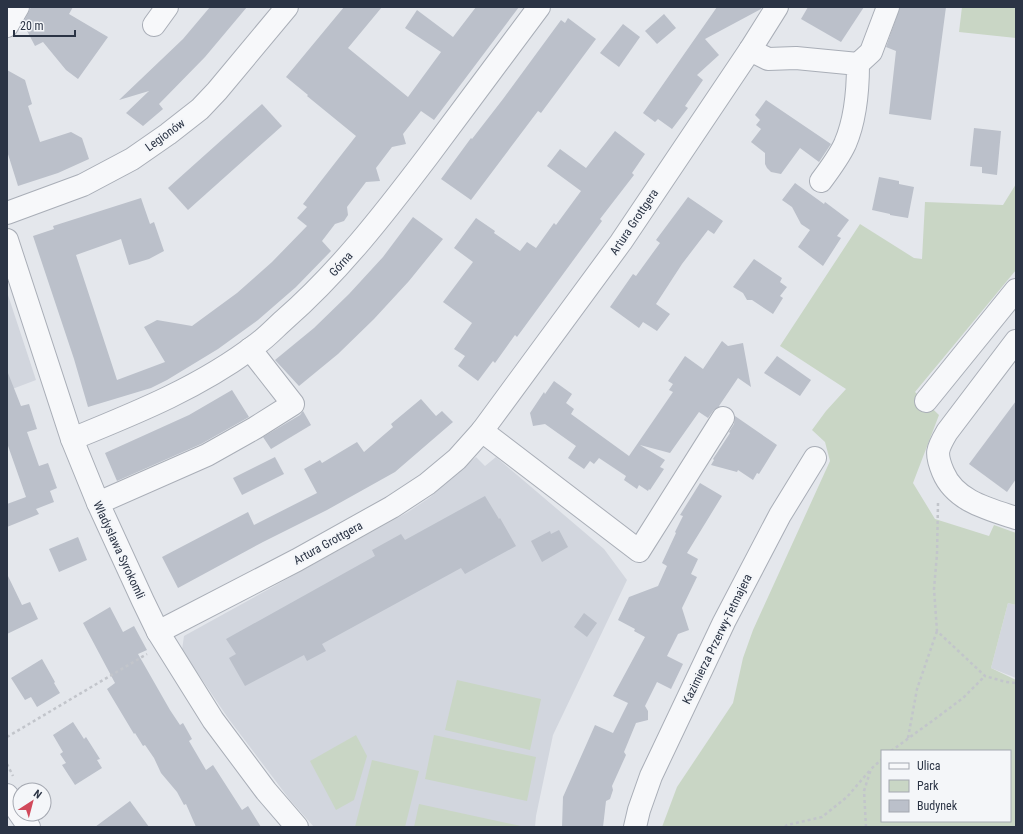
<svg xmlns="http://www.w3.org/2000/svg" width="1023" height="834" font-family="'Roboto Condensed',sans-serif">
  <rect width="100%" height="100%" fill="#e4e7ec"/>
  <g fill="#d2d6de">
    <path d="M7 292 36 380 7 391Z"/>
    <path d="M476 457 485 466 496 457 604 549 627 580 553 735 536 816 535 827H314L290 800 228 718 182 650 184 636 408 512 429 498Z"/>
    <path d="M1008 603 1016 605V678L991 668Z"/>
  </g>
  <g fill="#c9d6c5" fill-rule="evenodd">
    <path d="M962 7H1016V38L959 32Z"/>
    <path d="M1016 184V270L915 392 939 415 913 483 935 519 989 536 994 525 1016 533V605L1008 603 991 668 1016 680V827H662L677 787 733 703 743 658 753 630 830 461 825 442 812 430 826 411 846 389 780 346 860 224 914 258 922 259 925 202 1003 205ZM882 751H1010V821H882Z"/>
    <path d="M457 680 541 699 530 750 445 730Z"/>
    <path d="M356 735 367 756 354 800 336 810 310 761Z"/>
    <path d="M434 735 536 757 527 801 425 779Z"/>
    <path d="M372 760 419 771 405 827H355Z"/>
    <path d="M419 804 521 826V827H414Z"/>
  </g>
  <g fill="#bbc0ca">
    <path d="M31 7H73L69 14 108 37 78 79 66 70 43 42 35 46 23 23Z"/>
    <path d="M210 7H247L205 57 159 104 163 109 143 126 126 113 149 91 119 100 183 39Z"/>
    <path d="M344 7H382L348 48 408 97 441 52 405 28 417 10 453 37 476 7H519L434 120 421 111 403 134 406 144 392 147 376 168 380 181 366 182 347 207 348 215 344 221 335 224 322 241 331 251 296 287 258 320 218 349 167 380 151 388 88 407 74 359 33 236 54 229 53 226 141 198 150 224 154 222 164 251 149 259 129 265 121 239 76 255 117 380 165 362 144 327 157 320 192 326 237 293 272 262 307 226 297 218 307 207 303 204 356 136 307 96 308 95 286 77Z"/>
    <path d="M717 7H762L761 9 705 39 719 55 697 75 703 80 685 106 688 108 672 129 658 119 655 122 643 113Z"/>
    <path d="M808 7H864L841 42 801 19Z"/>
    <path d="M900 7H946L931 120 889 114 896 51 886 47Z"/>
    <path d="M664 14 676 28 657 44 645 31Z"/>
    <path d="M568 18 596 39 541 113 538 111 471 200 441 179 471 138 472 139 503 99 561 20 565 23Z"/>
    <path d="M623 24 640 37 619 67 600 53Z"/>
    <path d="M7 70 25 80 32 104 28 106 40 142 71 132 82 138 89 159 58 173 18 186 7 151Z"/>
    <path d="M766 100 831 144 819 162 800 148 781 174 771 172 767 168 765 164V153L751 142 761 129 756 125 760 120 755 115Z"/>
    <path d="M262 104 282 126 188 210 168 188Z"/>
    <path d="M974 128 1001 131 997 175 982 173V167L970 166Z"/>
    <path d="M615 131 645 154 632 173 634 175 600 219 602 221 517 337 515 335 495 363 493 361 478 381 458 366 465 356 454 349 472 323 443 302 473 262 454 248 476 218 495 231 494 233 520 251 527 242 536 248 554 223 556 225 581 191 547 166 560 149 586 168Z"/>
    <path d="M879 177 899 181V184L914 187 908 218 890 215V214L872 210Z"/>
    <path d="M795 183 824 204 825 202 849 220 837 236 841 238 823 266 798 247 810 230 801 224 792 207 782 200Z"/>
    <path d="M688 197 723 221 714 234 708 230 682 264 656 304 670 314 657 331 643 322 639 328 610 307 633 274 636 276 660 243 656 240Z"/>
    <path d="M413 217 443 239 409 281 374 319 338 354 299 386 275 360 314 328 349 294 383 257Z"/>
    <path d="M754 259 782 278 780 282 787 287 780 296 783 298 773 314 752 300H747L743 293 733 287Z"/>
    <path d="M722 341 728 346 743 343 751 387 738 378 719 406H720L713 411 708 418 699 412 670 453 640 445 665 460 660 467 664 469 650 490 649 489 648 491 639 485 637 489 624 480 626 476 599 458 594 464 590 461 584 469 568 458 576 446 545 424 533 426 530 413 544 392 545 394 554 381 572 394 566 403 574 409 571 414 629 456 673 392 669 390 673 384 668 381 685 356 703 369Z"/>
    <path d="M777 356 811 380 800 396 764 373Z"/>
    <path d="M7 373H8L21 406 29 404 37 429 27 432 39 466 48 463 57 488 50 491 54 502 36 509 39 514 7 527V504L26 497 7 443Z"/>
    <path d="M232 390 249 417 201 444 117 481 105 453 189 415Z"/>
    <path d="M421 399 436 416 442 411 453 422 395 472 327 510 263 542 178 588 162 557 248 512 254 525 317 493 304 469 320 460 322 463 357 442 364 452 393 427 391 424Z"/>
    <path d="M1016 401V479L1007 492 969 464Z"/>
    <path d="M303 411 311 425 271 449 263 437 300 415Z"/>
    <path d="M735 416 777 445 759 474 757 473 753 480 738 470 737 472 711 465 714 460 713 459 730 433 729 432 734 424Z"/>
    <path d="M275 457 284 474 242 495 233 478Z"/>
    <path d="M700 483 722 496 687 553 698 559 691 574 697 577 682 608 689 630 678 634 667 656 683 664 671 689 657 682 645 706 648 711V720L636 723 624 752 626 755 612 786 613 790 610 799 606 801 603 827H562L563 797 595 725 613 733 628 703 613 696 645 637 634 631 635 629 618 620 629 597 658 586 667 566 662 563 676 533 675 532 683 516 680 515Z"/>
    <path d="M485 496 499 519 500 518 516 546 465 574 461 568 322 644 326 651 307 661 304 655 245 686 229 658 236 654 226 639 375 556 372 550 401 534 405 540Z"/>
    <path d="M559 530 568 547 542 562 531 541 550 531 551 534Z"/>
    <path d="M78 537 87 560 59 572 49 549Z"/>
    <path d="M7 574 22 605 30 602 38 619 7 634Z"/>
    <path d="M110 607 123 632 134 626 147 650 138 654 170 710 180 725 183 723 192 739 189 741 206 770 213 765 242 810 248 806 261 827H196L186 804 184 805 177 792 161 773 154 758 145 745 143 746 135 733 134 734 107 689 115 683 83 623Z"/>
    <path d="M584 613 597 623 587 637 574 627Z"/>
    <path d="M42 659 55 682 54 683 60 693 37 707 31 697 25 700 11 678Z"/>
    <path d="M73 722 84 739 86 737 100 759 97 760 102 768 75 785 62 765 66 763 60 754 63 752 53 735Z"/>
    <path d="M130 801 149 827H95Z"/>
  </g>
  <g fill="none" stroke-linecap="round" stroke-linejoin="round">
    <defs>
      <g id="minor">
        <path d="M154 25 167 7"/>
        <path d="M7 26 18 7"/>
        <path d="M750 50 768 59 796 58 858 64C858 89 855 121 845 144 839 157 830 169 821 181"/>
        <path d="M858 64 871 52 888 7"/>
        <path d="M7 213 83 185 132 159 168 134 200 109 217 91 287 7"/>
        <path d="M7 240 72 439 98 503 143 601 158 632 213 720 266 791 297 827"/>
        <path d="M1016 341 947 432C937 449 935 453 943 472 955 501 988 509 1016 518"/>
        <path d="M926 401 1016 290"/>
        <path d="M482 431 639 551 723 418"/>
        <path d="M72 439C136 413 201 387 257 344 267 337 275 328 284 320 339 272 384 214 428 156 465 106 502 57 539 7"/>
        <path d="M98 503 207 455 255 428 293 404 250 349"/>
        <path d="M158 632 297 560 392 507 427 484 457 459 482 431 621 242 750 50 777 7"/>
        <path d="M7 795 29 827"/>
        <path d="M635 827 639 810 651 776 724 622 780 515 815 458"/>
      </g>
    </defs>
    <use href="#minor" stroke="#a9aeb7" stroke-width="24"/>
    <g stroke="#c2c5cb" stroke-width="2.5" stroke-dasharray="3 3" stroke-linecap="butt">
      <path d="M938 503 937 554 934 589 937 631 985 676 1006 682 1016 683"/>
      <path d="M7 737 147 654"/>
      <path d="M908 738 917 689 937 631"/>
      <path d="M891 751 939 716 963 698 985 676"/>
      <path d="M7 764 13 776"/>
      <path d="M785 827 787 825 822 817 847 797 871 769"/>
      <path d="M866 827 864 791 871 769 882 759"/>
    </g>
    <use href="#minor" stroke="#f7f8fa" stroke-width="22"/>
  </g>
  <g text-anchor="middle" stroke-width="4" stroke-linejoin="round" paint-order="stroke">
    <g font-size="12" fill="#2b3445" stroke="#f4f6f9">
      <text transform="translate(165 135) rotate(-36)" y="4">Legionów</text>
      <text transform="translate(634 222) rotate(-56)" y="4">Artura Grottgera</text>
      <text transform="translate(341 264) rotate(-48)" y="4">Górna</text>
      <text transform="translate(328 543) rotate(-29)" y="4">Artura Grottgera</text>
      <text transform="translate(119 550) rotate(65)" y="4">Władysława Syrokomli</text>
      <text transform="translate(717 639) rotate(-64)" y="4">Kazimierza Przerwy-Tetmajera</text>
    </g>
  </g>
  <rect width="1023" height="834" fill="none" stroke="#2b3445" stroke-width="16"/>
  <rect x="881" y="750" width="130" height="72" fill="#f4f6f9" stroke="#a4a8b1"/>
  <rect x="889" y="763" width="20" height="6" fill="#f7f8fa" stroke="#a4a8b1"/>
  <text x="917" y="770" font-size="12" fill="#2b3445">Ulica</text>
  <rect x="889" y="780" width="20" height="12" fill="#c9d6c5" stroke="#a4a8b1"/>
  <text x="917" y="790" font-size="12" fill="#2b3445">Park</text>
  <rect x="889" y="800" width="20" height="12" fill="#bbc0ca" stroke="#a4a8b1"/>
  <text x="917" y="810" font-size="12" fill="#2b3445">Budynek</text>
  <g transform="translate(32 802) rotate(36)"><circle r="19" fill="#f4f6f9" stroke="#a4a8b1"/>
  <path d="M0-3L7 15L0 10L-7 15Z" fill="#d1495b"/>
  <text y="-6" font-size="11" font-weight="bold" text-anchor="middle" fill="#2b3445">N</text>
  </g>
  <path d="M14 30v6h61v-6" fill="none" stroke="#2b3445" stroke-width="2"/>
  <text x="20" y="30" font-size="12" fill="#2b3445" stroke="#f4f6f9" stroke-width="3" paint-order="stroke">20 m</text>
</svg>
